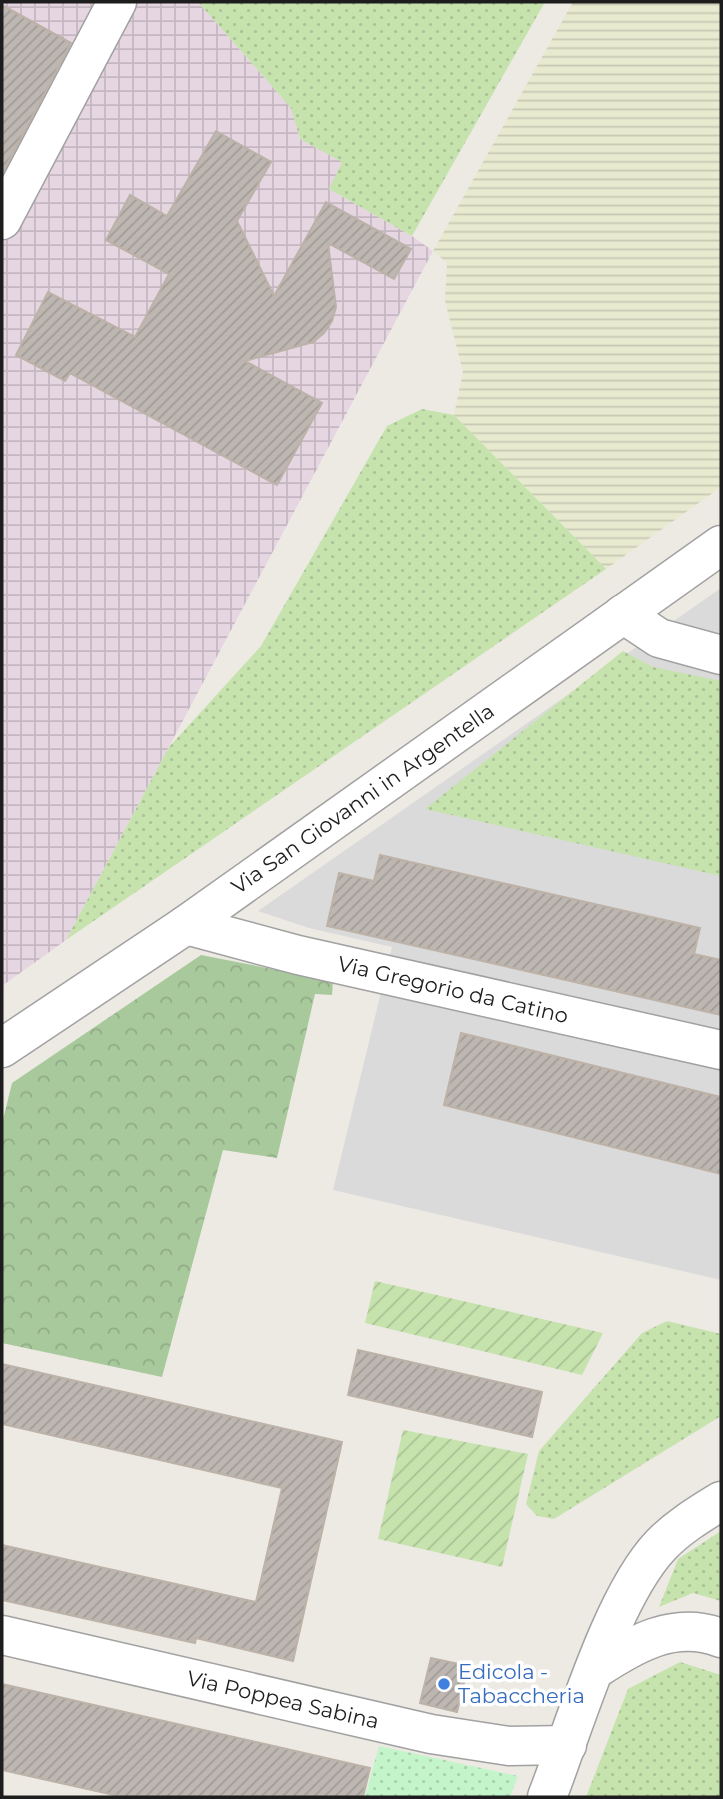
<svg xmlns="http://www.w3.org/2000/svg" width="723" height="1799" font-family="Montserrat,sans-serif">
  <defs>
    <pattern id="industrial-grid" width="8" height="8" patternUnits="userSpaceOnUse" patternTransform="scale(1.75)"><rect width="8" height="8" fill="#e6d6e2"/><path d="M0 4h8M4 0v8" fill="none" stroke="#c5b7c1"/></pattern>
    <pattern id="farmland-rules" width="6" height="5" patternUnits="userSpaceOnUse" patternTransform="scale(1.75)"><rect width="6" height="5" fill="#e8ead0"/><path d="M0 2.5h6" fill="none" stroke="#c7c8b2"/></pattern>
    <pattern id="grass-dots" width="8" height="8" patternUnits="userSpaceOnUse" patternTransform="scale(1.75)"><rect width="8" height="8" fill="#c6e3ae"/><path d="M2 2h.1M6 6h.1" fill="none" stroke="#aac295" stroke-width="1.8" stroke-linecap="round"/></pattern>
    <pattern id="forest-crowns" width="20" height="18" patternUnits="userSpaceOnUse" patternTransform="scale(1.75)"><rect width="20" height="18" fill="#a8c99c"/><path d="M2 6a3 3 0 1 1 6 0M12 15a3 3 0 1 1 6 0" fill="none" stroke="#90ac86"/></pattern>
    <pattern id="park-dots" width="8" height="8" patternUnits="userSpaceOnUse" patternTransform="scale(1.75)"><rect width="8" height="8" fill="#c4f4c9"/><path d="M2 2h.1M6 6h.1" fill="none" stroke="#a8d1ac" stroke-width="1.8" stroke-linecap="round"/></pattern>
    <pattern id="garden-furrows" width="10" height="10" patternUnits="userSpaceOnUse" patternTransform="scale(1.75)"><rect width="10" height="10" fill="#c6e3ae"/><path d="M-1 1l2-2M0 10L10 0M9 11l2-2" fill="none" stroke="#aac295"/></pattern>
    <pattern id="building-hatch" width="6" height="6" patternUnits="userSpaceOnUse" patternTransform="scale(1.75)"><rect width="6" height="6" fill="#bdb6b1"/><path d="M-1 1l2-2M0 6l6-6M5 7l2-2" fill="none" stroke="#a29c98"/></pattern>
  </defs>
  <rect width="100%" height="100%" fill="#edeae4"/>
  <path fill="#dbdada" d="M721 588V1280L333 1190 392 947 309 928 258 911Z"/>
  <path fill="url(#industrial-grid)" d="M2 2H198L291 108 300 139 343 162 329 189 412 236 433 251 66 940 2 986Z"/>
  <path fill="url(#farmland-rules)" d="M573 2H721V487L606 569 454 415 463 372 445 301 447 263 433 251Z"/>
  <g fill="url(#grass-dots)">
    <path d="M198 2H545L412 236 329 189 342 162 300 139 291 108Z"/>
    <path d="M422 409 454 415 606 569 66 940 169 747 261 646 387 426Z"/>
    <path d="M623 651 653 667 721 681V876L425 809Z"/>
    <path d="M667 1321 721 1334V1416L554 1519 537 1516 526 1504 539 1451 642 1333Z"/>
    <path d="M721 1531V1601L693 1593 659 1607 678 1559Z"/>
    <path d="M680 1662 721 1675V1797H586L628 1689Z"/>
  </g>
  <path fill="url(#forest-crowns)" d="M201 955 333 981 332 995 315 994 277 1158 223 1150 162 1377 2 1343V1124L12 1083Z"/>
  <path fill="url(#park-dots)" d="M379 1746 518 1776 510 1797H365Z"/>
  <g fill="url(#garden-furrows)">
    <path d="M375 1281 603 1333 582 1375 365 1323Z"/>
    <path d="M403 1430 528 1454 502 1567 378 1539Z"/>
  </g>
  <g fill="url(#building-hatch)" stroke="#bdb2a7" stroke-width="2">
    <path d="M2 5 71 43 2 174Z"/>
    <path d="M216 131 271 162 237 221 274 296 326 202 411 249 394 279 328 243 336 307 332 321 324 333 313 342 245 361 322 403 277 485 70 373 65 381 16 355 48 292 135 337 169 274 106 240 130 195 167 216Z"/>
    <path d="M380 855 700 928 694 954 721 960V1015L327 926 339 873 374 881Z"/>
    <path d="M461 1033 721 1097V1174L444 1105Z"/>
    <path d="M358 1350 542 1392 532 1437 348 1395Z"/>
    <path d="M2 1364 342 1442 293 1661 196 1638 195 1643 2 1600V1545L256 1602 282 1488 2 1424Z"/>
    <path d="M431 1658 468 1666 457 1712 420 1703Z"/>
    <path d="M2 1684 370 1768 363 1797H123L2 1770Z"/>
  </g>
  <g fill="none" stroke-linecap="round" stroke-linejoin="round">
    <defs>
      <g id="minor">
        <path d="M2 220 117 2"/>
        <path d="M623 614 659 638 721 655"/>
        <path d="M186 925 298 955 721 1050"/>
        <path d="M2 1048 186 925 721 545"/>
        <path d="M2 1635 431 1734 509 1746 567 1745"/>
        <path d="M596 1669C634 1644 674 1620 721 1638"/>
        <path d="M547 1797C574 1728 612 1596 661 1545 678 1527 700 1514 721 1501"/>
      </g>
    </defs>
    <use href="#minor" stroke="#a1a1a1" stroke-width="41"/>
    <use href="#minor" stroke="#fff" stroke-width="38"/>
  </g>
  <circle fill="#3f7fe0" stroke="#fff" stroke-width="2.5" cx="444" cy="1684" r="7"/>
  <g text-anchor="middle" stroke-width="7" stroke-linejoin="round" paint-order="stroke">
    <g font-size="21" fill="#1d1d1d" stroke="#fff">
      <text transform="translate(363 799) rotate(-35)" y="7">Via San Giovanni in Argentella</text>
      <text transform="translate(453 990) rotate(13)" y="7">Via Gregorio da Catino</text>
      <text transform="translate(283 1700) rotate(13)" y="7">Via Poppea Sabina</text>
    </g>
    <g font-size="21" fill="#366cbe" stroke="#fff" text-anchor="start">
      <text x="458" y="1679">Edicola -<tspan x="458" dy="24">Tabaccheria</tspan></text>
    </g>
  </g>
  <rect width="723" height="1799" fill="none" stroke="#1d1d1d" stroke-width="7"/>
</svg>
